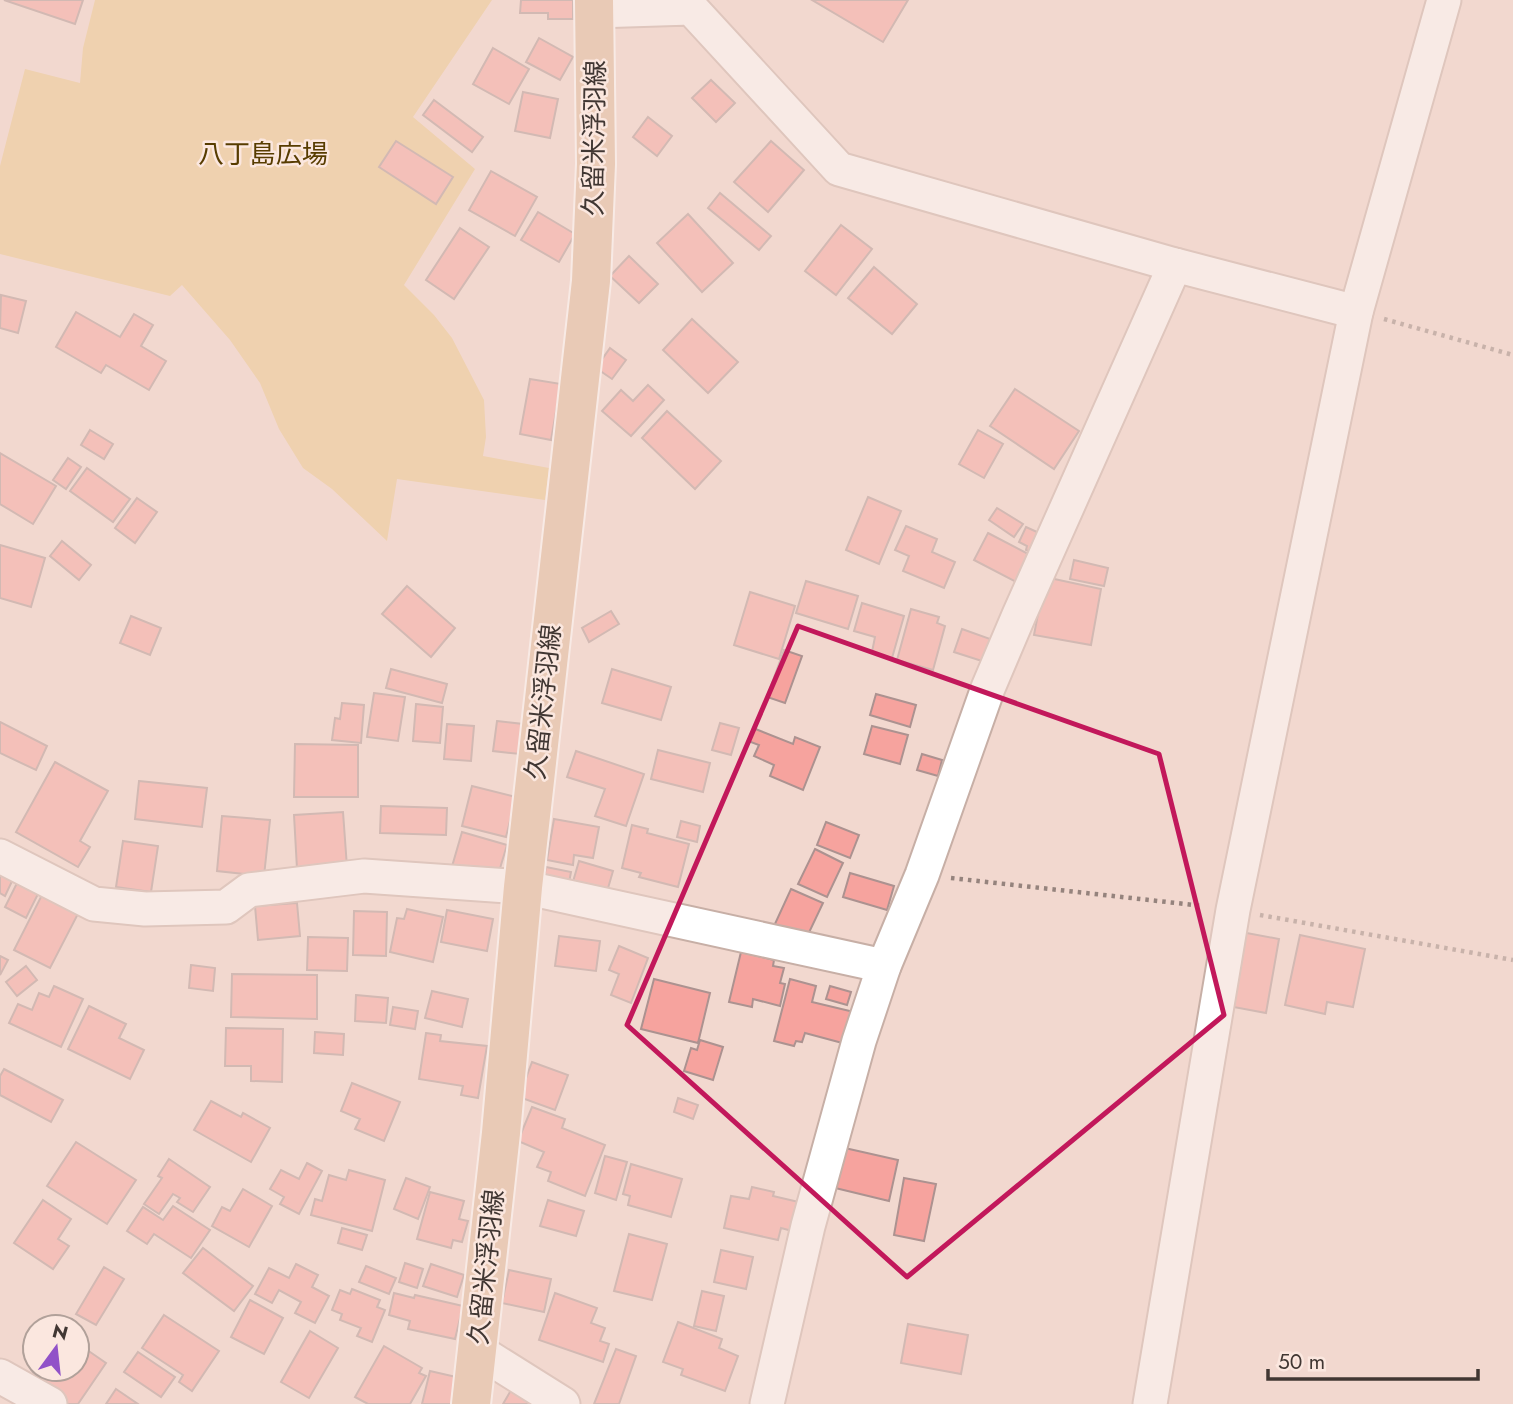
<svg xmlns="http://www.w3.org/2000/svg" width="1513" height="1404" font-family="Jost,'Noto Sans JP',sans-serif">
  <rect width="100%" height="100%" fill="#f2d8cf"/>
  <path fill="#ebc788" d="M95 0H492L413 117 475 169 404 285 434 315 452 338 484 400 486 437 483 456 549 468 545 500 397 479 387 541 332 489 303 468 279 429 260 383 230 340 182 285 170 296 0 254V166L25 69 80 83 83 48Z"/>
  <g fill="#f6a39e" stroke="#ac9290" stroke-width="2">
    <path d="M4 0H83L75 24Z"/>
    <path d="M521 0H573V19H548V13H520Z"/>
    <path d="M812 0H908L883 42Z"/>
    <path d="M539 38 573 57 560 80 526 62Z"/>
    <path d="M493 48 529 69 509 104 473 84Z"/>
    <path d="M711 80 735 103 716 122 692 98Z"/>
    <path d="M523 92 558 99 550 138 515 131Z"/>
    <path d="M434 100 483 137 472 152 423 115Z"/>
    <path d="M648 117 672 136 657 156 633 137Z"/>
    <path d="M396 141 453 177 436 204 379 167Z"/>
    <path d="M771 141 804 170 768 212 734 182Z"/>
    <path d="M491 171 537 197 515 236 469 210Z"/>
    <path d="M720 193 771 236 759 250 708 208Z"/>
    <path d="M538 212 575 234 559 262 521 240Z"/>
    <path d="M688 214 733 263 702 292 657 243Z"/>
    <path d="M841 225 872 249 836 295 805 271Z"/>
    <path d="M460 228 489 247 454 299 426 280Z"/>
    <path d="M629 256 658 284 639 303 610 276Z"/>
    <path d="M874 267 917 304 892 334 848 298Z"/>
    <path d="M1 295 26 301 18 333 0 328Z"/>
    <path d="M76 312 120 337 134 314 153 325 141 346 166 361 149 390 106 365 101 373 56 347Z"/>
    <path d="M692 319 738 362 708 393 663 350Z"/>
    <path d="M610 348 626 360 612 379 596 368Z"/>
    <path d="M530 379 561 384 551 440 520 434Z"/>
    <path d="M648 385 664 400 631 436 602 411 621 390 633 401Z"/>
    <path d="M1015 389 1079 431 1054 469 990 426Z"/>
    <path d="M667 411 721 461 695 489 642 438Z"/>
    <path d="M90 430 113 444 104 459 81 445Z"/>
    <path d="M978 430 1003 444 984 478 959 464Z"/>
    <path d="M0 453 56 486 33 524 0 504Z"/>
    <path d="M68 458 81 467 66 489 53 480Z"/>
    <path d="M87 468 130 499 113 522 70 491Z"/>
    <path d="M868 497 901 511 879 564 846 550Z"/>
    <path d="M137 498 157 512 135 543 115 528Z"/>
    <path d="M997 508 1023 524 1014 537 989 520Z"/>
    <path d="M906 526 937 539 932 552 955 562 944 588 903 571 909 556 895 550Z"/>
    <path d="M1026 527 1048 537 1039 556 1026 550 1027 546 1019 542Z"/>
    <path d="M988 533 1034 557 1020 584 974 560Z"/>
    <path d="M62 541 91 565 79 580 50 556Z"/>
    <path d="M0 545 45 558 31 607 0 598Z"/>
    <path d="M1074 560 1108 568 1104 586 1070 579Z"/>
    <path d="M1045 577 1101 589 1091 645 1034 635Z"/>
    <path d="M806 581 858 596 848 629 796 613Z"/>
    <path d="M407 586 455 628 431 657 382 614Z"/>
    <path d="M750 592 795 606 779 659 734 645Z"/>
    <path d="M862 603 904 616 892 658 872 652 875 637 854 631Z"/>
    <path d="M911 609 939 617 937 623 945 626 933 670 897 660Z"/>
    <path d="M611 611 619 624 589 642 582 628Z"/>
    <path d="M131 616 161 628 150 655 120 643Z"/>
    <path d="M962 629 993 640 985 662 954 652Z"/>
    <path d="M784 650 802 656 785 703 767 697Z"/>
    <path d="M391 669 447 684 442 703 386 688Z"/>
    <path d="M612 669 671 687 661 720 602 703Z"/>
    <path d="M374 693 405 697 398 741 367 737Z"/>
    <path d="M876 694 916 705 910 727 870 715Z"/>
    <path d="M342 703 364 705 361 743 332 740 335 718 340 719Z"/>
    <path d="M416 704 443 707 440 743 413 741Z"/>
    <path d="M497 721 523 724 520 754 493 751Z"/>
    <path d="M0 722 47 746 36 770 0 753Z"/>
    <path d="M720 723 739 728 731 755 712 750Z"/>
    <path d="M447 724 474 726 471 761 444 759Z"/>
    <path d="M872 726 908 735 900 764 864 754Z"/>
    <path d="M753 728 793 744 795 737 820 747 803 790 770 776 774 765 754 756 759 745 748 741Z"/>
    <path d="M295 744 358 745V797H294Z"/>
    <path d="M658 750 710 763 703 792 651 779Z"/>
    <path d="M576 751 644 774 626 826 595 816 605 789 567 777Z"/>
    <path d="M922 754 942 760 938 776 917 770Z"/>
    <path d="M55 762 108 791 80 841 90 847 78 867 16 832Z"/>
    <path d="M139 781 207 788 202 827 135 819Z"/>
    <path d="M472 786 516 797 506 837 462 826Z"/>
    <path d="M381 806 447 808 446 835 380 833Z"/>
    <path d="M343 812 347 867 297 869 294 815Z"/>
    <path d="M222 816 270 820 264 876 217 871Z"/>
    <path d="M554 819 599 827 593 858 574 855 573 865 547 860Z"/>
    <path d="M681 821 700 826 697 842 677 837Z"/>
    <path d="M826 822 859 835 850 858 817 845Z"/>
    <path d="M632 825 648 829 647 833 689 844 678 887 639 877 641 873 622 868Z"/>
    <path d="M462 832 507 845 498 875 451 870Z"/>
    <path d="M123 841 158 846 151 892 116 887Z"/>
    <path d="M815 849 843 863 827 897 798 884Z"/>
    <path d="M579 861 613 871 606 895 572 885Z"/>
    <path d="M546 867 571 872 567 893 542 888Z"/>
    <path d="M0 870 14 877 5 896 0 893Z"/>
    <path d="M850 873 894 886 887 910 843 897Z"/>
    <path d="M19 879 40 890 26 918 5 907Z"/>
    <path d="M45 889 81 908 50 968 14 950Z"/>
    <path d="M791 889 823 903 805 941 774 926Z"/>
    <path d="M297 903 300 936 258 940 255 906Z"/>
    <path d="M407 909 443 917 433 962 390 952 397 918 404 919Z"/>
    <path d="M447 910 493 919 487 951 441 942Z"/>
    <path d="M354 911 387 912 386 956 353 955Z"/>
    <path d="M1236 931 1279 939 1266 1013 1223 1005Z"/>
    <path d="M1300 935 1365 949 1353 1007 1327 1002 1325 1014 1285 1005Z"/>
    <path d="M559 936 600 941 596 971 555 966Z"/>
    <path d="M308 937 348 938 347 971 307 970Z"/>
    <path d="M619 946 648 958 631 1003 611 995 619 974 609 970Z"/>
    <path d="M741 952 774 960 773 966 784 968 780 983 785 984 780 1006 753 999 752 1007 729 1002Z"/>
    <path d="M0 956 8 960 0 975Z"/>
    <path d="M191 965 215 968 213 991 189 988Z"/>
    <path d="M26 966 37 980 17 996 6 982Z"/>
    <path d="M232 974 317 975V1019L231 1017Z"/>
    <path d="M654 979 710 993 698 1043 641 1029Z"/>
    <path d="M790 979 816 986 812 1002 854 1012 846 1044 805 1033 802 1042 796 1041 794 1046 774 1041Z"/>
    <path d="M54 986 83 999 61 1047 9 1023 18 1004 32 1010 39 993 49 997Z"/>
    <path d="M830 986 851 992 847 1005 826 999Z"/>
    <path d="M432 991 468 999 462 1027 425 1018Z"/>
    <path d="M356 995 388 998 386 1023 355 1021Z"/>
    <path d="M89 1006 126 1024 119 1038 144 1050 130 1079 68 1049Z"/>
    <path d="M393 1007 418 1011 415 1029 390 1025Z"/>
    <path d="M226 1028 283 1029 282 1082 251 1081V1066H225Z"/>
    <path d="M315 1032 344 1034 343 1055 314 1053Z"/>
    <path d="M426 1033 441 1035 440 1041 487 1046 478 1098 461 1095 463 1086 419 1079Z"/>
    <path d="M700 1040 723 1047 713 1080 684 1071 691 1048 697 1050Z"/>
    <path d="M532 1062 568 1075 555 1110 519 1097Z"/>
    <path d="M4 1069 63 1100 51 1122 0 1095V1076Z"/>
    <path d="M352 1083 400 1102 384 1141 355 1129 360 1119 341 1111Z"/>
    <path d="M678 1098 698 1105 693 1119 674 1112Z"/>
    <path d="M211 1101 241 1117 243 1113 270 1128 251 1162 194 1130Z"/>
    <path d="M532 1107 565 1119 562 1128 605 1145 585 1196 548 1181 551 1172 537 1167 544 1152 518 1141Z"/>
    <path d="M76 1142 136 1180 107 1224 47 1186Z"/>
    <path d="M836 1146 898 1160 889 1201 827 1186Z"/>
    <path d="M605 1156 627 1162 616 1200 595 1193Z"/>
    <path d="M169 1159 210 1187 193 1212 177 1202 180 1198 173 1194 159 1214 144 1204 162 1178 158 1176Z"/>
    <path d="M307 1163 322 1171 299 1214 280 1204 284 1197 270 1189 281 1170 299 1179Z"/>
    <path d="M631 1164 682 1179 671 1217 628 1205 630 1196 623 1194Z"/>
    <path d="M349 1170 385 1180 372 1231 311 1215 315 1199 322 1201 329 1175 346 1180Z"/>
    <path d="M406 1178 430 1187 418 1219 394 1209Z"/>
    <path d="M904 1178 936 1184 924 1241 894 1235Z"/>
    <path d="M752 1187 774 1192 773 1196 803 1203 796 1232 781 1228 778 1240 724 1228 731 1196 749 1199Z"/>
    <path d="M243 1189 272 1206 249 1247 212 1226 222 1207 230 1211Z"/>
    <path d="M430 1192 464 1201 459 1219 468 1221 462 1242 453 1240 451 1248 417 1239Z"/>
    <path d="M43 1200 71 1219 58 1239 69 1246 53 1269 14 1243Z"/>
    <path d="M548 1200 584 1211 576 1236 540 1226Z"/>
    <path d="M173 1206 210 1230 191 1258 154 1234 147 1244 127 1231 143 1207 163 1220Z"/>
    <path d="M342 1228 367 1235 362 1250 338 1243Z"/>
    <path d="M629 1234 667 1244 652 1300 614 1291Z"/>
    <path d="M203 1248 253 1286 234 1311 183 1273Z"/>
    <path d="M721 1250 753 1257 746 1289 714 1282Z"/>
    <path d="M405 1263 423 1269 417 1288 399 1282Z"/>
    <path d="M296 1264 318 1275 312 1287 329 1296 315 1323 295 1313 301 1302 279 1290 272 1303 255 1294 269 1268 289 1278Z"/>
    <path d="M431 1264 464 1275 457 1297 423 1286Z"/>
    <path d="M366 1266 396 1278 389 1294 359 1282Z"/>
    <path d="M104 1267 124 1279 96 1325 76 1314Z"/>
    <path d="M509 1270 551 1279 544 1312 502 1303Z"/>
    <path d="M352 1289 380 1300 377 1307 385 1310 372 1342 357 1336 361 1328 340 1320 342 1314 332 1310 340 1290 350 1294Z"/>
    <path d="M702 1291 724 1296 716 1331 694 1326Z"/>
    <path d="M394 1293 414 1298 415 1295 463 1306 455 1339 408 1329 410 1321 389 1315Z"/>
    <path d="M555 1293 597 1308 591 1323 605 1328 600 1341 609 1344 603 1362 539 1340Z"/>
    <path d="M250 1300 283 1318 264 1354 231 1337Z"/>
    <path d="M164 1315 219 1351 192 1391 179 1382 183 1375 142 1348Z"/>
    <path d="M678 1322 722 1339 719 1348 738 1356 725 1391 681 1375 683 1369 663 1362Z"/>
    <path d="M908 1324 968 1335 961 1374 901 1363Z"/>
    <path d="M310 1331 338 1348 309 1398 281 1382Z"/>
    <path d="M77 1343 106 1363 78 1404H68L30 1377 36 1369H77Z"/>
    <path d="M384 1346 422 1368 419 1373 426 1376 410 1404H368L355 1397Z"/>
    <path d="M616 1349 636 1356 619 1404H594Z"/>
    <path d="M138 1352 175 1377 161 1397 124 1372Z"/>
    <path d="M430 1371 465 1379 459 1404H422Z"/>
    <path d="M514 1385 536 1404H503Z"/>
    <path d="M116 1389 138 1404H106Z"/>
  </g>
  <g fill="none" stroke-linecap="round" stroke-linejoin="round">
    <defs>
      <g id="minor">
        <path d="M595 11 691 8 839 169 1175 265 1356 312"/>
        <path d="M0 856 94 904 145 909 226 907 249 890 364 876 523 887 884 966"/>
        <path d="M477 1350 563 1404"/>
        <path d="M0 1376 50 1404"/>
        <path d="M767 1404 808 1226 859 1041 884 966 922 875 988 688 1019 615 1175 265"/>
        <path d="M1150 1404 1233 910 1356 312 1444 0"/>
      </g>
      <path id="major" d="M471 1404 501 1133 523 887 591 281 596 164 594 0"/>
    </defs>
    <use href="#minor" stroke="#c7afa6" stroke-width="37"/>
    <use href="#major" stroke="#fff" stroke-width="42"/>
    <g stroke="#95837d" stroke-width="4.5" stroke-dasharray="3.5 5" stroke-linecap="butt">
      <path d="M1384 319 1513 355"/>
      <path d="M951 878 1203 906"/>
      <path d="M1260 915 1513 960"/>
    </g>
    <use href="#minor" stroke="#fff" stroke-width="33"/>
    <use href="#major" stroke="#ddb898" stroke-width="38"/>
  </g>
  <path d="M0 0H1513V1404H0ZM798 626 1159 754 1224 1015 907 1277 627 1025Z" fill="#f2d8cf" fill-opacity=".55" fill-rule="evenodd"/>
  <path fill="none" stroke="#c2185b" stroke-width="5" stroke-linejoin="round" d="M798 626 1159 754 1224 1015 907 1277 627 1025Z"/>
  <g text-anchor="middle" stroke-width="5" stroke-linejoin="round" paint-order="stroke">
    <g font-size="26" fill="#413733" stroke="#fbe7df">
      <text transform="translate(594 138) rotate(-89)" y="9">久留米浮羽線</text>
      <text transform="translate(543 702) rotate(-84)" y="9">久留米浮羽線</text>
      <text transform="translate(486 1267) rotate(-84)" y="9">久留米浮羽線</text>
    </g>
    <g font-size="26" fill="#573c00" stroke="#fbe7df">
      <text x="263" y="163">八丁島広場</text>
    </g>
  </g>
  <g transform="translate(56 1348) rotate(15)"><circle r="33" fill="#fbe7df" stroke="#b1a19a" stroke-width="2"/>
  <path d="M0-5L12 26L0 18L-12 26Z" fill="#9152c8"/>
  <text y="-10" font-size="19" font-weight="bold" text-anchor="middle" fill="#413733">N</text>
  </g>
  <path d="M1268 1369v10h210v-10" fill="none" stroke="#413733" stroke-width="3.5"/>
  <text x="1278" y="1369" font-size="21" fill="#413733" stroke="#fbe7df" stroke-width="5" paint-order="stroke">50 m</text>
</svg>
